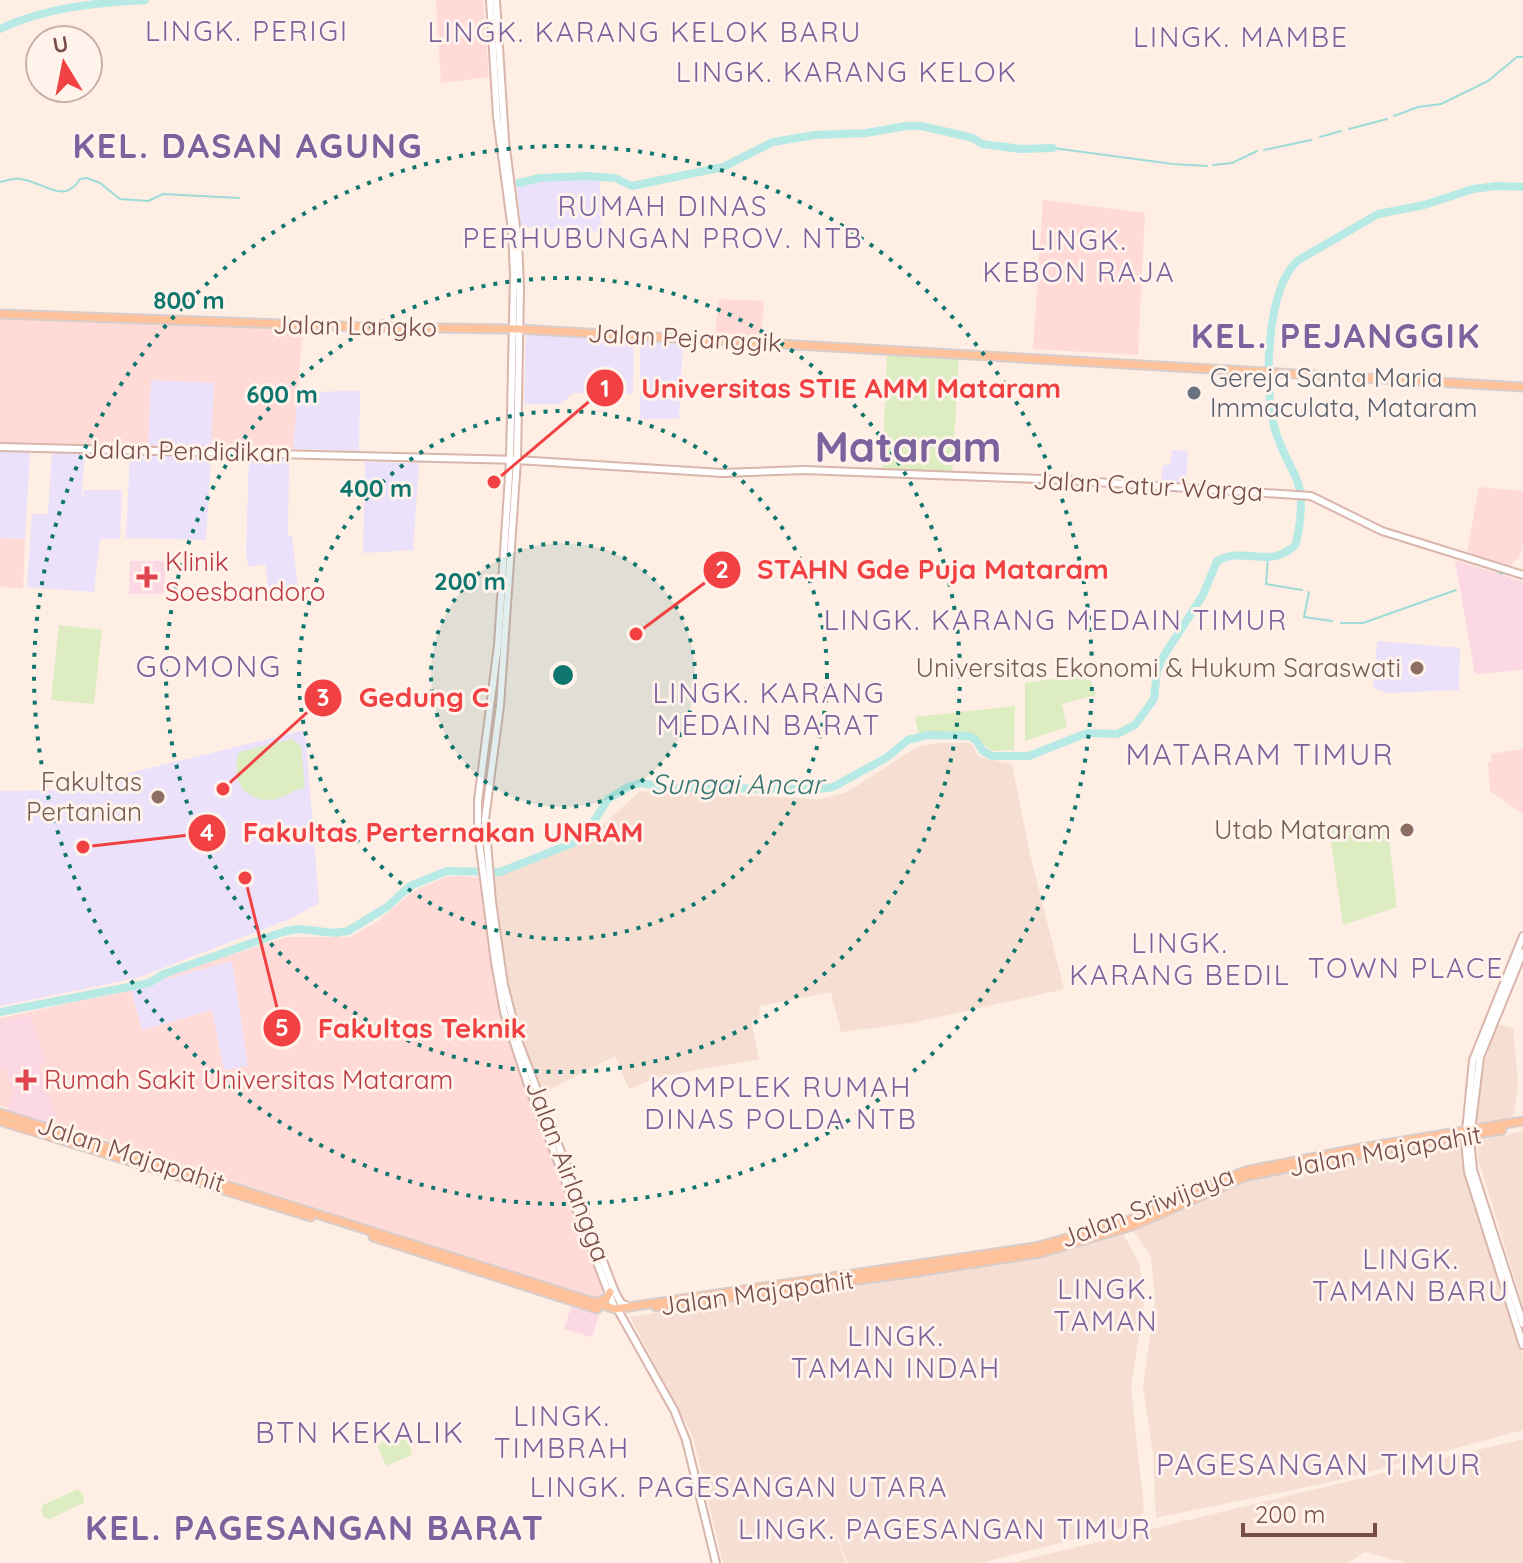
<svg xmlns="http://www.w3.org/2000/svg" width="1523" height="1563" font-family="Quicksand,sans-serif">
  <rect width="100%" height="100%" fill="#feeee4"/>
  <g fill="#f6ded2">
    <path d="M939 743H971L979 757 1012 764 1030 854 1064 989 911 1023 841 1032 831 992 759 1006 760 1018 751 1020 759 1059 659 1077 629 1089 615 1056 539 1095 518 1035 510 1000 496 922 495 877 587 840 640 791 821 799 847 792 919 746Z"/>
    <path d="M1497 1024 1513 1028 1518 1084 1515 1109 1511 1118 1475 1124 1484 1064Z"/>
    <path d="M1523 1131V1306L1478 1158 1477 1141Z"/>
    <path d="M1462 1140 1463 1166 1523 1357V1430L1335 1481 1156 1518 1153 1454 1143 1387 1155 1300 1151 1257 1132 1228 1250 1180Z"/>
    <path d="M1122 1232 1140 1265 1144 1302 1131 1388 1144 1509 1138 1524 980 1563H847L832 1522 845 1563H723L693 1437 630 1317 1016 1261Z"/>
    <path d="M1523 1439V1563H1408L1364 1552 1348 1563H1011Z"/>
  </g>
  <g fill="#ffdad7">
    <path d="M436 0H483L489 77 441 83Z"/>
    <path d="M1043 200 1145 213 1138 355 1033 349Z"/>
    <path d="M719 299 764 301 761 336 715 333Z"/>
    <path d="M0 310 303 320 294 449 254 452 0 445Z"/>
    <path d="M1479 487 1523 491V542L1520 556 1509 567 1467 552Z"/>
    <path d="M0 538 25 539 23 588 0 587Z"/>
    <path d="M1523 749V814L1490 791 1488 762H1492L1491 754Z"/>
    <path d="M464 876 483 879 498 1009 550 1150 607 1292 605 1297 596 1299 0 1105V1018L151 986 179 971 288 937H350L377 922 412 892 446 877Z"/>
  </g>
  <g fill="#ebe1fa">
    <path d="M543 180H600L601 232 521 227 517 186Z"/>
    <path d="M526 333 634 339 633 394 573 393 561 404H524Z"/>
    <path d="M640 339 683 341 679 419H640Z"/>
    <path d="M151 380 214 383 211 446 148 445Z"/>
    <path d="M360 391 359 451 293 449 298 392Z"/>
    <path d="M1172 450 1188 451 1186 483 1161 482 1163 465H1170Z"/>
    <path d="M0 451 30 452 25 539 0 538Z"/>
    <path d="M52 452 85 453 81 501 84 490H122L120 539H100L94 592 27 587 32 514H48Z"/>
    <path d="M130 454 211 457 206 540 126 538Z"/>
    <path d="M249 457 289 459 288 536H292L298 589 269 591 265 564 248 567 246 552Z"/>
    <path d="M365 462 419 463 413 550 363 553Z"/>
    <path d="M1377 641 1460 648 1459 690 1388 693 1373 688Z"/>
    <path d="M305 730 319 903 290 919 137 978 0 1006V791L60 790Z"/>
    <path d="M232 961 248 1066 224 1070 212 1010 142 1030 131 989Z"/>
  </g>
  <g fill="#fcd7e4">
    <path d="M1455 560 1523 582V670L1475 674Z"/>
    <path d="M130 561H166L164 594H129Z"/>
    <path d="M31 1015 46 1061 38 1065 60 1129 8 1112 13 1090 5 1069 0 1070V1021Z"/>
    <path d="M571 1307 599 1315 592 1337 564 1329Z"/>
  </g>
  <g fill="#ddedc1">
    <path d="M887 354 959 355 952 477 882 469Z"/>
    <path d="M59 625 102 630 94 704 51 700Z"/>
    <path d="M1088 674 1096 695 1062 704 1067 727 1025 741V683Z"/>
    <path d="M1015 706 1014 750 992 751 969 733 933 732 919 735 915 717Z"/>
    <path d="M292 739 301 746 305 788C293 789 286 797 276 799 244 804 230 780 239 752Z"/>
    <path d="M1387 822 1397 907 1343 925 1329 829Z"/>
    <path d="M406 1432 412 1455 386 1466 377 1445Z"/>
    <path d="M78 1489 84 1496 83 1503 50 1519 44 1518 41 1510 43 1505Z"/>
  </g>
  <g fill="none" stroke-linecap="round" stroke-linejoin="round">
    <g stroke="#9ddcd7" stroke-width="2">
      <path d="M1394 116 1418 107 1441 104 1488 81 1517 57H1523"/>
      <path d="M1349 129 1387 119"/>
      <path d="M1320 137 1341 131"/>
      <path d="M1053 148 1173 164 1207 166"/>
      <path d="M1264 150 1311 140"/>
      <path d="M1213 165 1232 163 1257 151"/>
      <path d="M0 182C6 181 14 178 20 179 43 181 64 206 80 179L87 178 100 183 120 199 148 201 163 194 239 198"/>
      <path d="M1268 558 1266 584 1302 590"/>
      <path d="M1496 571 1502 574"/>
      <path d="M1309 592 1304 617 1332 621"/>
      <path d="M1341 623H1363L1456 590"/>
    </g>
    <g stroke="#b7e9e5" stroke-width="8">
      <path d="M0 29C46 7 95 3 145 0"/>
      <path d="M519 183 540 178 586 176 615 178 632 186 723 167 773 142 815 135 866 133 906 126H921L973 138 982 144 1021 149 1053 148"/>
      <path d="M0 1012 149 983 164 974 286 931 299 929 335 933 348 931 387 907 410 886 447 871 500 872 583 839 608 799 630 786 641 783 671 788 819 789 833 787 886 758 908 740 928 735 969 736 976 740 983 751 992 756H1029L1087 733 1117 734 1135 725 1154 699 1157 671 1163 657 1203 595 1217 561C1245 545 1270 571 1296 544 1300 525 1304 501 1298 483 1290 462 1280 450 1274 426 1264 386 1266 291 1297 261L1378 214 1424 205 1473 189 1497 186 1523 187"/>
    </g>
    <defs>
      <g id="secondary">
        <path d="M490 0 497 117 512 230 514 275 510 460 498 645 478 801V833L495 962 504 1012 528 1085 615 1309"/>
        <path d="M496 0 505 141 518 242 520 287 517 460 500 706 485 819 492 902 504 985 519 1043 615 1292 621 1303 628 1306"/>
        <path d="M0 447 517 460 722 473 804 470 1065 480 1311 496 1382 531 1523 575"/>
        <path d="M1523 936 1473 1060 1465 1141 1468 1172 1523 1345"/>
        <path d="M1523 952 1480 1057 1470 1139 1473 1170 1523 1324"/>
        <path d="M619 1312 674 1410 686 1440 716 1563"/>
      </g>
      <g id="primary">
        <path d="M0 314 365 327 518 329 1523 387"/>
        <path d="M0 1113 615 1309 1035 1247 1122 1223 1245 1171 1356 1149 1523 1121"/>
        <path d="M0 1121 311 1217"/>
        <path d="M373 1237 597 1309"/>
        <path d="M594 1303 606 1299 610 1292"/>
        <path d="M656 1307 917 1272 1040 1253 1132 1226 1247 1176 1397 1147 1502 1130"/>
      </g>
    </defs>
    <use href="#secondary" stroke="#d9b5ab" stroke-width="10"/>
    <use href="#primary" stroke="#d9cdcc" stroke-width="11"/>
    <use href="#secondary" stroke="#fff" stroke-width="6"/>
    <use href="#primary" stroke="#ffc29a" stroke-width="7"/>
  </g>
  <circle cx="563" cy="675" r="132" fill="#0f766e" fill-opacity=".12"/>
  <g fill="none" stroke="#0f766e" stroke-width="4" stroke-dasharray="4 8">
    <circle cx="563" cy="675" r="132"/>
    <circle cx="563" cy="675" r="264"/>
    <circle cx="563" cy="675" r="397"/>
    <circle cx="563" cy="675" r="529"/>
  </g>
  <circle fill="#6b7280" stroke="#fff3ec" stroke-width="3" cx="1194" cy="393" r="8"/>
  <g fill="#e0444e" stroke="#fff3ec" stroke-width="3">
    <path d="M143 565h8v8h8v8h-8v8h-8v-8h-8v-8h8z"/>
    <path d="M22 1068h8v8h8v8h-8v8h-8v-8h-8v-8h8z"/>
  </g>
  <g fill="#8d6e63" stroke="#fff3ec" stroke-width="3">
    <circle cx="1417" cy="668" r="8"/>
    <circle cx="158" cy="797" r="8"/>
    <circle cx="1407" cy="830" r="8"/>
  </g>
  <g text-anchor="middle" stroke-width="6" stroke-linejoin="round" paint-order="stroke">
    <g font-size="26" fill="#794e48" stroke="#fff3ec">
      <text transform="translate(355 326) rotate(1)" y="9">Jalan Langko</text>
      <text transform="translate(685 338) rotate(3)" y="9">Jalan Pejanggik</text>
      <text transform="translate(187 451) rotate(1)" y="9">Jalan Pendidikan</text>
      <text transform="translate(1148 486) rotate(3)" y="9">Jalan Catur Warga</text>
      <text transform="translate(1385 1151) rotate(-10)" y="9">Jalan Majapahit</text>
      <text transform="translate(131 1154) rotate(18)" y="9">Jalan Majapahit</text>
      <text transform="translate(568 1171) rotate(69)" y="9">Jalan Airlangga</text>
      <text transform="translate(1147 1207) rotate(-21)" y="9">Jalan Sriwijaya</text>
      <text transform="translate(757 1293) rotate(-8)" y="9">Jalan Majapahit</text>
    </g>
    <g font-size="26" fill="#5b616d" stroke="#fff3ec" text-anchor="start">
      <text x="1210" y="387">Gereja Santa Maria<tspan x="1210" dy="30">Immaculata, Mataram</tspan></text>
    </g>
    <g font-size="26" fill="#be3a42" stroke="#fff3ec" text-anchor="start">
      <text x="165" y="571">Klinik<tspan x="165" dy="30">Soesbandoro</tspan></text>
      <text x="44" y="1089">Rumah Sakit Universitas Mataram</text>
    </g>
    <g font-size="26" fill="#785e54" stroke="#fff3ec" text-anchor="end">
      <text x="1401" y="677">Universitas Ekonomi &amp; Hukum Saraswati</text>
      <text x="142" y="791">Fakultas<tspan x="142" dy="30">Pertanian</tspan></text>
      <text x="1391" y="839">Utab Mataram</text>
    </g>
    <g font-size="28" letter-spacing="2" fill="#7c639d" stroke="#fff3ec">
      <text x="247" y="41">LINGK. PERIGI</text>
      <text x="645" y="42">LINGK. KARANG KELOK BARU</text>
      <text x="1241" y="47">LINGK. MAMBE</text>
      <text x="847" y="82">LINGK. KARANG KELOK</text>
      <text x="663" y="216">RUMAH DINAS<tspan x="663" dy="32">PERHUBUNGAN PROV. NTB</tspan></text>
      <text x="1079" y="250">LINGK.<tspan x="1079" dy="32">KEBON RAJA</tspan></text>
      <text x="1056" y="630">LINGK. KARANG MEDAIN TIMUR</text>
      <text x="769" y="703">LINGK. KARANG<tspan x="769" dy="32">MEDAIN BARAT</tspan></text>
      <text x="1180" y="953">LINGK.<tspan x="1180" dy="32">KARANG BEDIL</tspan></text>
      <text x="1406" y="978">TOWN PLACE</text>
      <text x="781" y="1097">KOMPLEK RUMAH<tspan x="781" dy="32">DINAS POLDA NTB</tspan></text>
      <text x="1411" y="1269">LINGK.<tspan x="1411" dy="32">TAMAN BARU</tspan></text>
      <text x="1106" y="1299">LINGK.<tspan x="1106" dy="32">TAMAN</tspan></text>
      <text x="896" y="1346">LINGK.<tspan x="896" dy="32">TAMAN INDAH</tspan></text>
      <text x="562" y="1426">LINGK.<tspan x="562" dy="32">TIMBRAH</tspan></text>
      <text x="739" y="1497">LINGK. PAGESANGAN UTARA</text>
      <text x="945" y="1539">LINGK. PAGESANGAN TIMUR</text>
    </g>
    <g font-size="28" font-style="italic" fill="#377874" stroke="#fff3ec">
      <text x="737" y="794">Sungai Ancar</text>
    </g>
    <g font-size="30" letter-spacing="2" fill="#7c639d" stroke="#fff3ec">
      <text x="209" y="677">GOMONG</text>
      <text x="1260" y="765">MATARAM TIMUR</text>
      <text x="360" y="1443">BTN KEKALIK</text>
      <text x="1319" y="1475">PAGESANGAN TIMUR</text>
    </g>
    <g font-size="34" font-weight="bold" letter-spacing="2" fill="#7c639d" stroke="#fff3ec">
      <text x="248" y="158">KEL. DASAN AGUNG</text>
      <text x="1336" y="348">KEL. PEJANGGIK</text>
      <text x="315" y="1540">KEL. PAGESANGAN BARAT</text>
    </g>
    <g font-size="42" font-weight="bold" fill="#7c639d" stroke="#fff3ec">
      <text x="908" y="462">Mataram</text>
    </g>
  </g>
  <circle cx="563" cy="675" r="12" fill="#0f766e" stroke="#fff3ec" stroke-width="4"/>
  <g font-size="24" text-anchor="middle" font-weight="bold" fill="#0f766e" stroke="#fff3ec" stroke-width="6" stroke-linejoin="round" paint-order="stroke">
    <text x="189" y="309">800 m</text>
    <text x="282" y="403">600 m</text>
    <text x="376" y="497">400 m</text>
    <text x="470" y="590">200 m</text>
  </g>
  <path fill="none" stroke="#f14143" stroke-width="3" d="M494 482L605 388M636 634L722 570M223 789L323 698M83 847L207 833M245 878L282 1028"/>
  <g fill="#f14143" stroke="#fff3ec" stroke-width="3">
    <circle cx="494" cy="482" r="8"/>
    <circle cx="636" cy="634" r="8"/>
    <circle cx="223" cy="789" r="8"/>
    <circle cx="83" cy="847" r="8"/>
    <circle cx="245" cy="878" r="8"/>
    <circle cx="605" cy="388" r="20"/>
    <circle cx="722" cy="570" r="20"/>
    <circle cx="323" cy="698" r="20"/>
    <circle cx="207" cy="833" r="20"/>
    <circle cx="282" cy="1028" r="20"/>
  </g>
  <g font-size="24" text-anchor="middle" font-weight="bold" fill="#fff">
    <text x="605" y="397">1</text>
    <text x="722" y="578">2</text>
    <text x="323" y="706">3</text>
    <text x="207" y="841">4</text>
    <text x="282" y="1036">5</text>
  </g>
  <g font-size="28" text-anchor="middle" font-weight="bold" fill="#f14143" stroke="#fff3ec" stroke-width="6" stroke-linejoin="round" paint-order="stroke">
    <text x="851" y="398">Universitas STIE AMM Mataram</text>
    <text x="933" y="579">STAHN Gde Puja Mataram</text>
    <text x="424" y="707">Gedung C</text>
    <text x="443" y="842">Fakultas Perternakan UNRAM</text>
    <text x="422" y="1038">Fakultas Teknik</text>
  </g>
  <g transform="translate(64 64) rotate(350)"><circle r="38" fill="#fff3ec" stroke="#c9b1aa" stroke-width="2"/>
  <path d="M0-6L14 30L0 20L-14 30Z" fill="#f14143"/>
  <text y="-12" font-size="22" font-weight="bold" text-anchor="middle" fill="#794e48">U</text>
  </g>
  <path d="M1243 1523v12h132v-12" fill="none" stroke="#794e48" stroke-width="4"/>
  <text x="1255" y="1523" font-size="24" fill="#794e48" stroke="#fff3ec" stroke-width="6" paint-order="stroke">200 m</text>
</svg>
